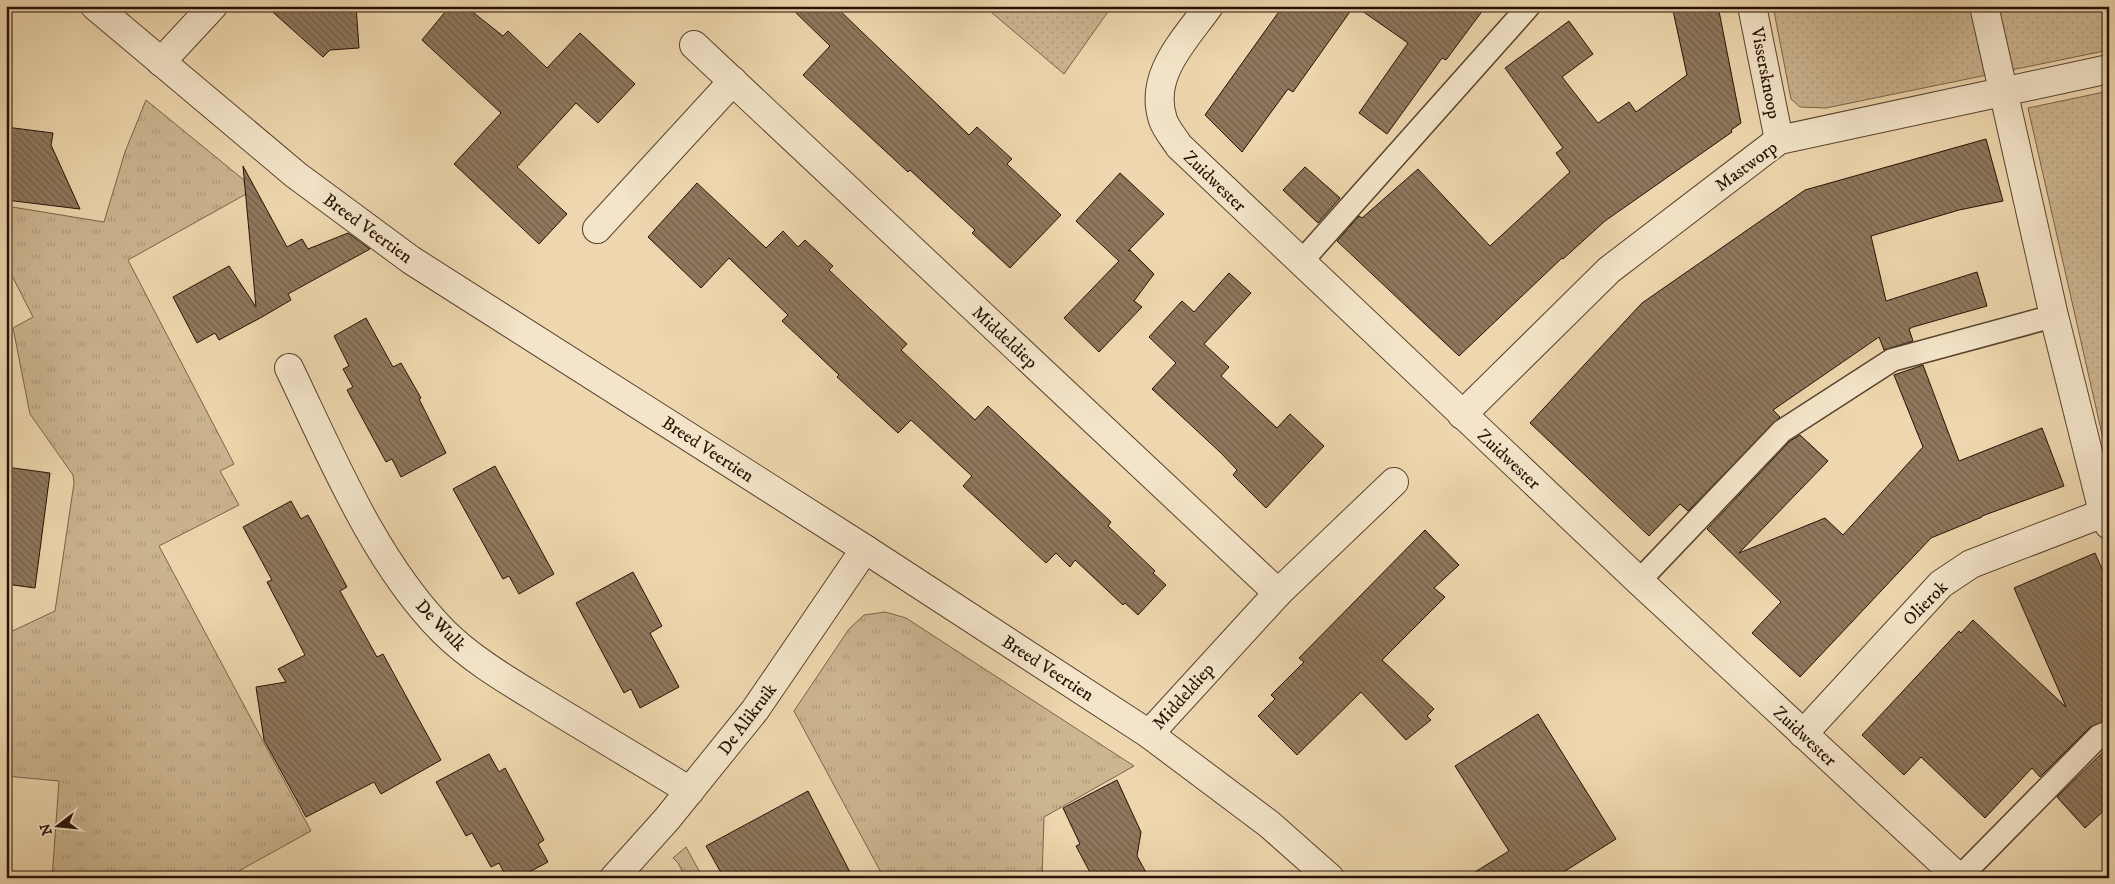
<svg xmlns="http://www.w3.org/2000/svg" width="2115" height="884" font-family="'IM FELL DW Pica',serif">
  <defs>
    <pattern id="grass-dots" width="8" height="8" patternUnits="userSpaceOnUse" patternTransform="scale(1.25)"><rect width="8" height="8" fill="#ccb591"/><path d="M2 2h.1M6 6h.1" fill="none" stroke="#af9b7c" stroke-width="1.8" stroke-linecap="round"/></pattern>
    <pattern id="park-tufts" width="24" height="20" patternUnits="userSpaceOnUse" patternTransform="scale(1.25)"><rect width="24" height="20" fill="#ccb591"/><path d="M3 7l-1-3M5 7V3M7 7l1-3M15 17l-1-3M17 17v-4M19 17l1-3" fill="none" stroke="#af9b7c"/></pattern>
    <pattern id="building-back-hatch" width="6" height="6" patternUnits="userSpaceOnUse" patternTransform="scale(1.25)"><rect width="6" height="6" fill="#8e785d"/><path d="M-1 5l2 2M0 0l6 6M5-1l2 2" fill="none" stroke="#74614b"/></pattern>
  </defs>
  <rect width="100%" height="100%" fill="#eed7ae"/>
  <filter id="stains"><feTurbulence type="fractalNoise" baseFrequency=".004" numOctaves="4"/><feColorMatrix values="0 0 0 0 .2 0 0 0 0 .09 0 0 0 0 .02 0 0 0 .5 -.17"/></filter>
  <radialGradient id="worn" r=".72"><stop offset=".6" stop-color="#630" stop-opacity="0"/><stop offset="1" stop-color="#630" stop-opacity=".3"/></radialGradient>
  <g fill="url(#grass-dots)" stroke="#7a634b">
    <path d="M984 6H1112L1064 74Z"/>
    <path d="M1773 6H2109V50L1826 108 1800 107 1791 99Z"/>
    <path d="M2109 91V465L2028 108Z"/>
  </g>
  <g fill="url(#park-tufts)" stroke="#7a634b">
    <path d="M146 100 255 189 128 260 234 464 220 471 239 505 159 546 311 831 226 878H52L59 781 6 776V634L55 611 74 483 73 475 30 414 13 328 33 317 6 264V206L104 222 125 152Z"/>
    <path d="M885 612 906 618 1134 766 1044 817 1042 878H884L794 711 849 629 864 615Z"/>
    <path d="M686 847 703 878H686L678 863 673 858Z"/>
  </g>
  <g fill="url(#building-back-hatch)" stroke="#271105">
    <path d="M266 6H356L359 48 330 50 323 57Z"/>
    <path d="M450 6H465L503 36 508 31 547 68 580 33 635 84 598 123 576 103 517 167 567 214 539 244 454 164 501 113 422 40Z"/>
    <path d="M789 6H835L969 135 977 127 1012 159 1007 164 1061 215 1010 268 972 233 975 230 910 170 908 172 803 75 830 46Z"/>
    <path d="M1283 6H1354L1293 92 1288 89 1242 152 1205 115Z"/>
    <path d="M1355 6H1486L1446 60 1442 58 1387 134 1359 113 1408 43Z"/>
    <path d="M1672 6H1718L1741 123 1731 130 1732 132 1605 221 1563 259 1562 258 1459 356 1337 241 1359 216 1362 218 1418 169 1490 246 1570 172 1556 153 1563 148 1505 68 1569 21 1593 54 1562 77 1598 123 1629 102 1636 112 1687 75Z"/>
    <path d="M6 127 53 133 51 145 80 209 6 200Z"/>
    <path d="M1986 139 2003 201 1959 210 1871 236 1886 301 1977 272 1987 306 1913 327 1909 329 1913 341 1884 350 1879 337 1773 410 1780 417 1688 511 1680 504 1649 536 1530 423 1642 303 1805 190Z"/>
    <path d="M243 166 287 247 302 239 308 249 348 233 370 249 288 294 291 300 262 317 219 340 215 333 197 343 173 297 229 266 256 307Z"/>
    <path d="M1305 167 1340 198 1318 223 1283 190Z"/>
    <path d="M1120 173 1164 214 1128 251 1130 250 1154 274 1134 301 1142 307 1099 352 1064 318 1119 261 1076 221Z"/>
    <path d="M697 183 766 248 783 231 798 247 805 240 833 266 829 270 907 344 901 350 975 420 988 406 1111 522 1108 526 1155 571 1153 573 1166 585 1138 615 1125 603 1123 605 1075 560 1070 567 1056 553 1046 563 963 486 972 476 911 420 898 433 837 377 839 375 782 321 788 315 729 258 701 288 648 237Z"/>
    <path d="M1229 273 1251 293 1204 344 1229 367 1221 376 1277 428 1290 414 1324 446 1266 508 1233 475 1237 470 1221 453 1152 389 1176 363 1149 337 1182 301 1194 312Z"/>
    <path d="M366 318 393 367 401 363 421 398 419 399 446 453 401 477 392 459 386 462 347 390 353 387 343 369 349 366 334 336Z"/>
    <path d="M1923 365 1959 461 2042 428 2064 486 1982 516V517L1931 538 1800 677 1752 633 1781 602 1707 529 1790 441 1800 435 1828 461 1739 553 1825 518 1843 535 1923 447 1894 375Z"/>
    <path d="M495 466 554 574 519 594 509 576 503 579 453 489Z"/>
    <path d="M6 467 50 473 35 588 6 584Z"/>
    <path d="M291 501 301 519 308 515 347 587 340 591 377 657 383 654 441 760 381 794 374 782 306 817 264 740 256 687 286 682 278 669 305 655 267 582 272 580 243 527Z"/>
    <path d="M1425 530 1459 565 1434 588 1445 597 1382 660 1434 709 1427 716 1431 720 1406 740 1361 692 1297 755 1258 716 1275 699 1271 695 1304 662 1299 658Z"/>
    <path d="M2095 553 2109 585V719L2090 727 2040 777 2032 768 1985 818 1921 757 1904 775 1862 735 1959 631 1961 633 1973 620 2066 707 2014 588Z"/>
    <path d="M633 572 662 626 650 633 679 687 640 708 631 689 624 693 576 603Z"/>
    <path d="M1538 714 1616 839 1554 878H1465L1509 851 1455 766Z"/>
    <path d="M2109 746V806L2085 828 2057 797Z"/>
    <path d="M489 754 499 772 505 768 544 840 538 844 548 862 518 878H507L499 863 491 867 472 833 466 836 436 782Z"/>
    <path d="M1117 780 1141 832 1137 856 1149 878H1093L1076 846 1080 844 1063 808Z"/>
    <path d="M808 791 853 878H724L706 846Z"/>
  </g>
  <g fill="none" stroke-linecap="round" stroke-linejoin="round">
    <defs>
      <g id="service">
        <path d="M1301 262 1529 6"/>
        <path d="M1639 581 1782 431 1892 360 2054 316"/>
        <path d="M1959 878 2099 736 2109 732"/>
      </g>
      <g id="minor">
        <path d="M95 6 296 175 411 260 865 549 1149 734 1269 824 1330 878"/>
        <path d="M1209 6C1185 40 1148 75 1163 120 1166 129 1174 138 1179 146L1639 581 1959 878"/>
        <path d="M1752 6 1779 140"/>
        <path d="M1984 6 2054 316 2103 512 2109 525"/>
        <path d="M694 45 1278 593"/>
        <path d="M161 62 213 6"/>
        <path d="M597 229 733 81"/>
        <path d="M289 368C331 455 374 561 443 631 474 662 514 684 551 707 597 735 644 763 690 791"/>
        <path d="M1462 415 1609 270 1779 140 2109 69"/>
        <path d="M1149 734 1278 593 1394 482"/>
        <path d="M1803 734 1941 584 1971 564 2109 511"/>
        <path d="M614 878 667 819 755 710 865 549"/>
      </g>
    </defs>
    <use href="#service" stroke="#59422f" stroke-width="25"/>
    <use href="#minor" stroke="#59422f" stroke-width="30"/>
    <use href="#service" stroke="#f4e5ca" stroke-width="22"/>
    <use href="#minor" stroke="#f4e5ca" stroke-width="28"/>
  </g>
  <g text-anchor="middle" stroke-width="4" stroke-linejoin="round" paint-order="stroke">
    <g font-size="18" fill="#271105" stroke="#f4e5ca">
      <text transform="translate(1766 73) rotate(79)" y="6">Vissersknoop</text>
      <text transform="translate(1746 166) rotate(-36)" y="6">Mastworp</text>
      <text transform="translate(1215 181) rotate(44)" y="6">Zuidwester</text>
      <text transform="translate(368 228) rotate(36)" y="6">Breed Veertien</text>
      <text transform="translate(1005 337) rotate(43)" y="6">Middeldiep</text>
      <text transform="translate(708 449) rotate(33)" y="6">Breed Veertien</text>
      <text transform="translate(1509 459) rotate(43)" y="6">Zuidwester</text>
      <text transform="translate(1925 603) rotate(-45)" y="6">Olierok</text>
      <text transform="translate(441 625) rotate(46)" y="6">De Wulk</text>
      <text transform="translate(1048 668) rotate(33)" y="6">Breed Veertien</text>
      <text transform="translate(1183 696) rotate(-48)" y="6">Middeldiep</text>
      <text transform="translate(747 719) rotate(-53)" y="6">De Alikruik</text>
      <text transform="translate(1805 736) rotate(43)" y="6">Zuidwester</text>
    </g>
  </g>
  <rect width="2115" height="884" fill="none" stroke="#eed7ae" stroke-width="25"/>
  <rect x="8" y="8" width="2100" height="869" fill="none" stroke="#271105" stroke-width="2.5"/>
  <rect x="12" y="12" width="2090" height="859" fill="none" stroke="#271105"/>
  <g transform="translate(58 826) rotate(254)" stroke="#f4e5ca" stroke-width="4" paint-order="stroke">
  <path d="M0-4L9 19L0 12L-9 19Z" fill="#271105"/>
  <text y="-8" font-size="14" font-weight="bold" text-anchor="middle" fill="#271105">N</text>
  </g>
  <rect width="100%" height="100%" filter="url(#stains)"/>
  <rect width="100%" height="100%" fill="url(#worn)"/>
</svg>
